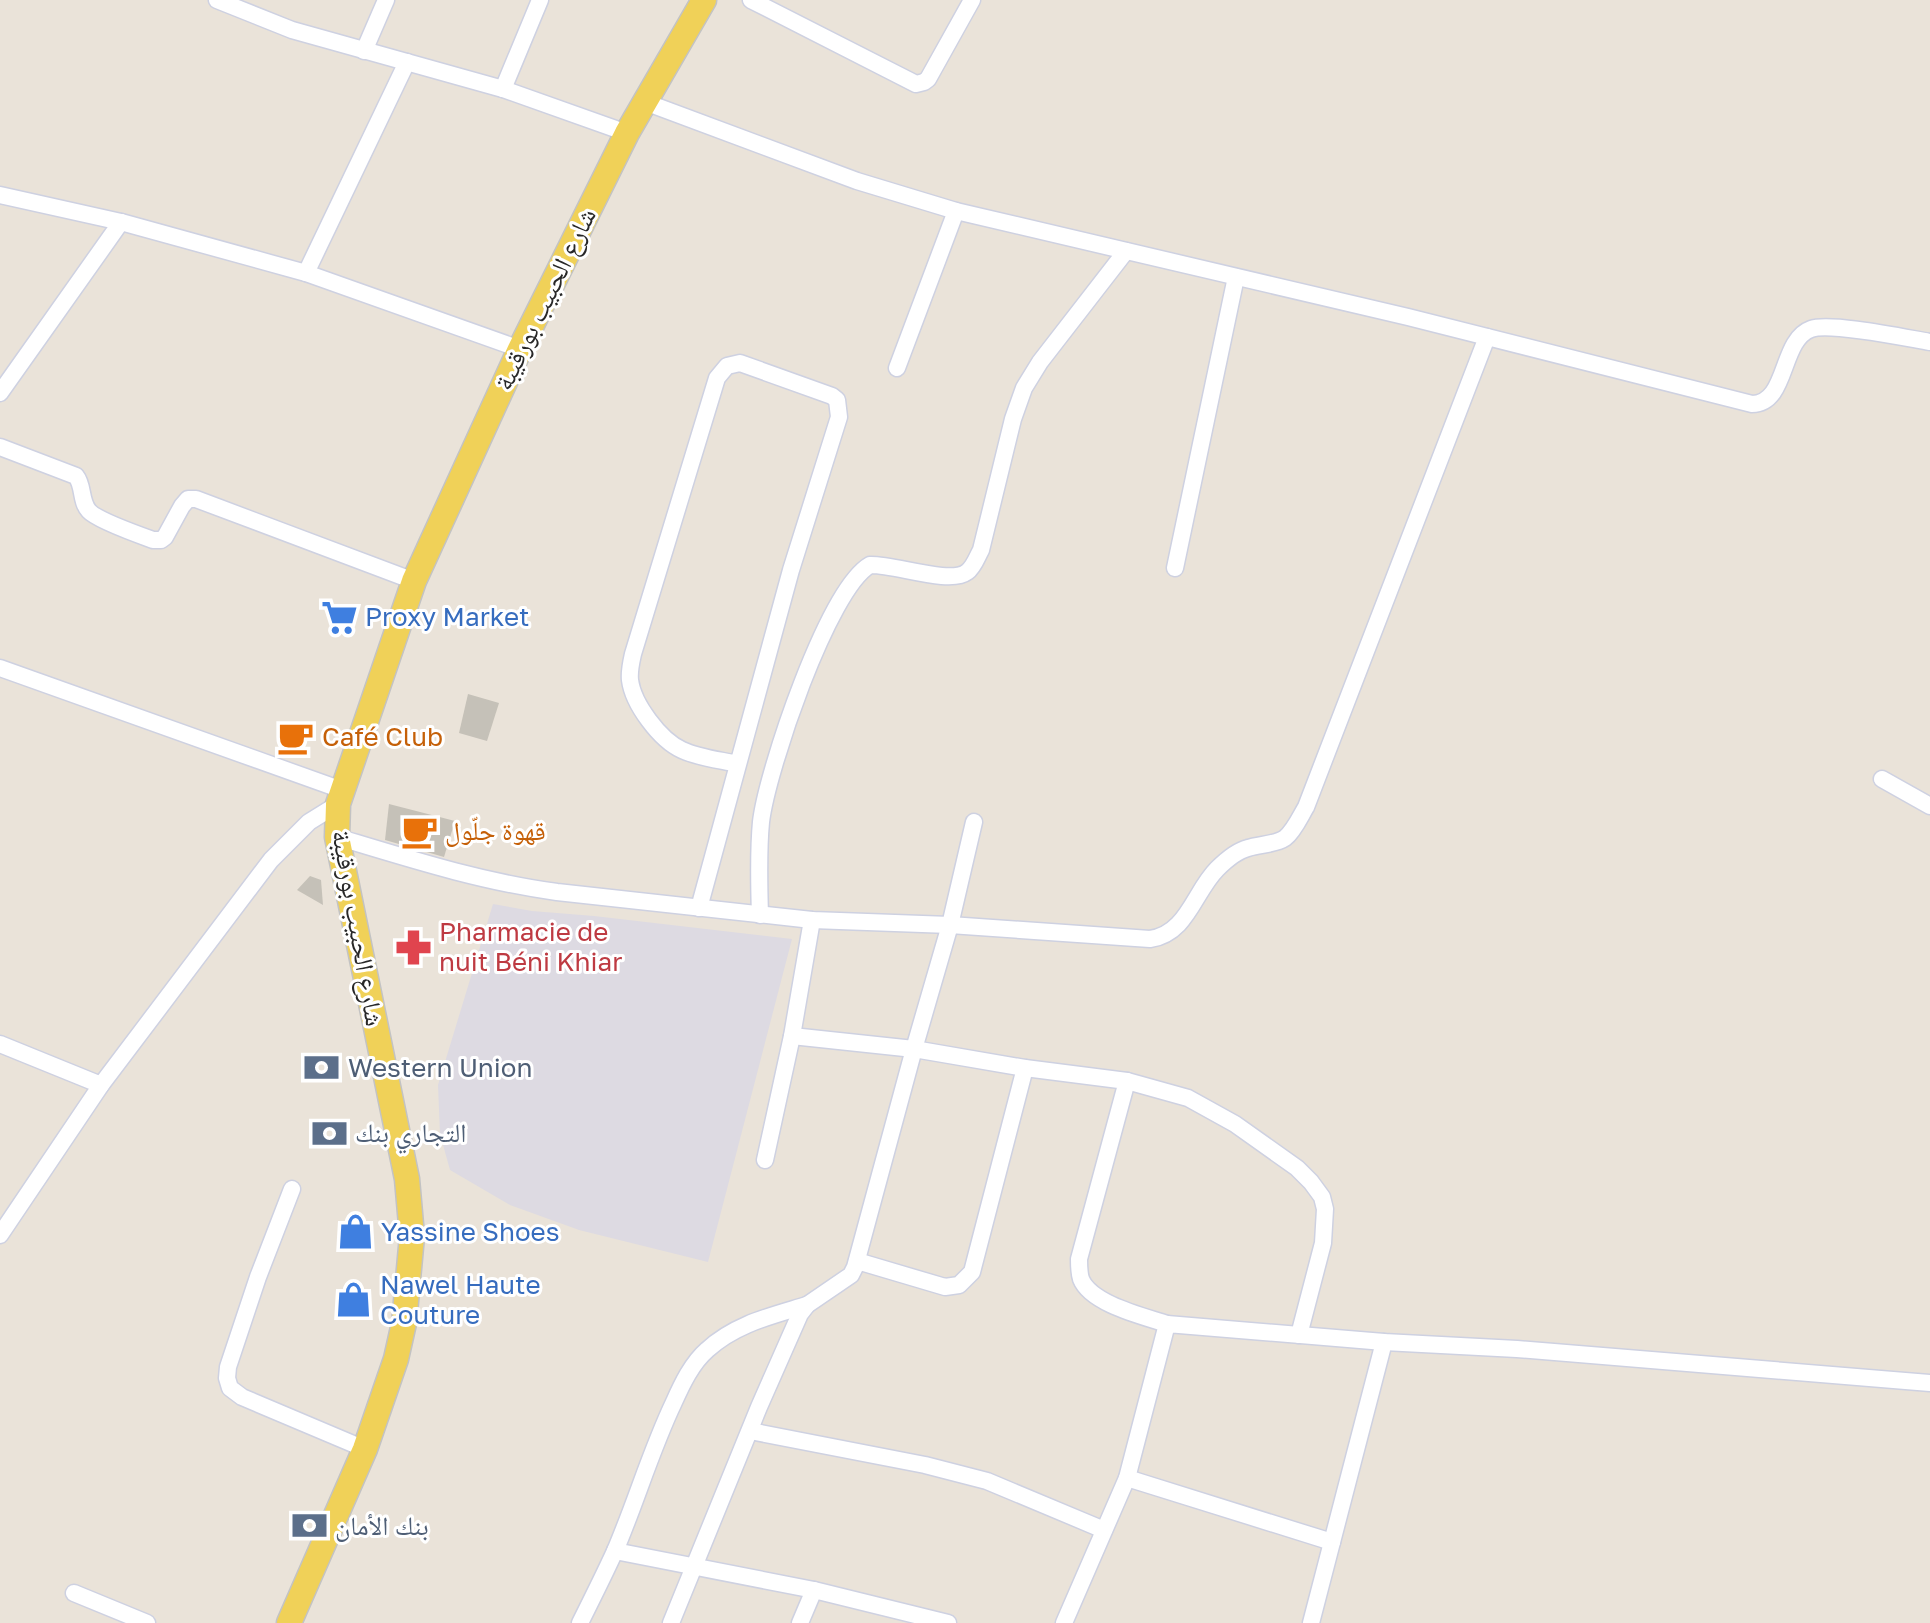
<svg xmlns="http://www.w3.org/2000/svg" width="1930" height="1623" font-family="'Golos Text','Noto Naskh Arabic',sans-serif">
  <rect width="100%" height="100%" fill="#eae3d9"/>
  <path fill="#dddae2" d="M493 904 532 911 594 916 792 939 708 1262 579 1230 510 1205 450 1170 440 1134 438 1085Z"/>
  <g fill="#c5c1b8">
    <path d="M468 694 499 703 487 741 459 733Z"/>
    <path d="M389 804 455 821 444 857 385 840Z"/>
    <path d="M310 876 321 880 323 905 297 890Z"/>
  </g>
  <g fill="none" stroke-linecap="round" stroke-linejoin="round">
    <defs>
      <g id="minor">
        <path d="M217 0 292 30 503 89 627 133"/>
        <path d="M751 0 916 84 924 82 928 79 972 0"/>
        <path d="M364 51 386 0"/>
        <path d="M503 89 540 0"/>
        <path d="M645 102 857 181 956 211 1408 317 1752 404C1788 404 1780 340 1811 329 1830 322 1906 338 1930 342"/>
        <path d="M0 195 121 222 306 273 520 349"/>
        <path d="M306 273 407 62"/>
        <path d="M897 368 956 211"/>
        <path d="M0 393 121 222"/>
        <path d="M0 447 76 476C84 486 80 501 89 511 97 520 139 535 153 540H161L165 537 182 506 188 499H196L414 581"/>
        <path d="M1175 568 1236 277"/>
        <path d="M0 668 342 790"/>
        <path d="M1882 779 1930 806"/>
        <path d="M337 837C410 859 482 882 557 892L812 920 950 925 1150 939C1187 934 1194 892 1217 869 1226 860 1236 851 1248 848 1259 844 1275 845 1285 838 1294 831 1300 817 1306 807L1487 337"/>
        <path d="M699 908 791 570 839 417 837 400 832 396 740 363 727 366 717 378 633 654C631 663 629 671 630 680 633 704 660 740 682 750 699 758 720 760 738 764"/>
        <path d="M760 915C759 884 758 853 761 822 767 771 828 589 870 565 894 564 950 585 967 572 974 567 977 557 981 550L1013 419 1024 388 1040 362 1126 251"/>
        <path d="M792 1036 914 1049 1025 1068 1127 1081 1188 1098 1235 1124 1297 1168 1311 1182 1322 1197 1325 1209 1323 1243 1299 1335"/>
        <path d="M0 1044 101 1085"/>
        <path d="M1127 1081 1079 1259C1079 1265 1079 1273 1081 1279 1091 1304 1143 1316 1167 1324"/>
        <path d="M765 1160 792 1036 812 920"/>
        <path d="M292 1189 258 1277 228 1367 227 1378 230 1388 242 1397 365 1449"/>
        <path d="M0 1235 101 1085 271 860 309 822 338 804"/>
        <path d="M857 1261 945 1287 959 1285 972 1272 1025 1068"/>
        <path d="M750 1431 925 1465 987 1481 1104 1530"/>
        <path d="M1127 1478 1332 1542"/>
        <path d="M615 1551 814 1590 948 1623"/>
        <path d="M74 1593 147 1623"/>
        <path d="M580 1623C592 1599 604 1575 615 1551 636 1502 651 1450 674 1402 682 1384 692 1363 707 1350 735 1324 771 1316 807 1305"/>
        <path d="M671 1623 759 1407 800 1314 807 1305 851 1275 855 1267 914 1049 950 925 974 822"/>
        <path d="M800 1623 814 1590"/>
        <path d="M1064 1623 1127 1478 1167 1324 1384 1342 1517 1349 1930 1383"/>
        <path d="M1311 1623 1384 1342"/>
      </g>
      <path id="primary" d="M289 1623 365 1449 396 1359 404 1323 412 1236 407 1179 337 837 338 804 414 581 520 349 627 133 704 0"/>
    </defs>
    <use href="#minor" stroke="#ced1e1" stroke-width="19"/>
    <use href="#primary" stroke="#c3c3c3" stroke-width="27"/>
    <use href="#minor" stroke="#fff" stroke-width="16"/>
    <use href="#primary" stroke="#f0d158" stroke-width="24"/>
  </g>
  <defs>
    <symbol id="supermarket-bare" viewBox="-9 -9 18 18"><path d="M-6-5.5h2.5l.6 2H6L4.5 2H-2.5L-4.4-4H-6ZM-1.5 3.2a1.3 1.3 0 1 0 .1 0ZM3 3.2a1.3 1.3 0 1 0 .1 0Z" fill="#3f7fe0" stroke="#fff" stroke-width="2.5" paint-order="stroke"/></symbol>
    <symbol id="cafe-bare" viewBox="-9 -9 18 18"><path d="M-5.5-4.5H6V0H3Q3 3.5 0 3.5H-2.5Q-5.5 3.5-5.5 0ZM3-3.2v2h1.7v-2ZM-6 4.5H4V6H-6Z" fill="#e8710a" stroke="#fff" stroke-width="2.5" paint-order="stroke"/></symbol>
    <symbol id="pharmacy-bare" viewBox="-9 -9 18 18"><path d="M-2-6h4v4h4v4h-4v4h-4v-4h-4v-4h4Z" fill="#e0444e" stroke="#fff" stroke-width="2.5" paint-order="stroke"/></symbol>
    <symbol id="bank-bare" viewBox="-9 -9 18 18"><path d="M-6-4H6V4H-6ZM0-2.3a2.3 2.3 0 1 0 0 4.6a2.3 2.3 0 1 0 0-4.6Z" fill="#5c6f8a" stroke="#fff" stroke-width="2.5" paint-order="stroke"/></symbol>
    <symbol id="shop-bare" viewBox="-9 -9 18 18"><path d="M-5-2.5h2.3a2.7 3.5 0 0 1 5.4 0H5L5.5 6h-11ZM-1.5-2.5h3a1.5 2.3 0 0 0-3 0Z" fill="#3f7fe0" stroke="#fff" stroke-width="2.5" paint-order="stroke"/></symbol>
  </defs>
  <g fill-rule="evenodd">
    <use href="#supermarket-bare" x="314" y="592" width="51" height="51"/>
    <use href="#cafe-bare" x="270" y="712" width="51" height="51"/>
    <use href="#cafe-bare" x="394" y="806" width="51" height="51"/>
    <use href="#pharmacy-bare" x="388" y="922" width="51" height="51"/>
    <use href="#bank-bare" x="296" y="1042" width="51" height="51"/>
    <use href="#bank-bare" x="304" y="1108" width="51" height="51"/>
    <use href="#shop-bare" x="330" y="1206" width="51" height="51"/>
    <use href="#shop-bare" x="328" y="1274" width="51" height="51"/>
    <use href="#bank-bare" x="284" y="1500" width="51" height="51"/>
  </g>
  <g text-anchor="middle" stroke-width="6" stroke-linejoin="round" paint-order="stroke">
    <g font-size="26" fill="#282828" stroke="#fff">
      <text transform="translate(545 299) rotate(-64)" y="9">شارع الحبيب بورقيبة</text>
      <text transform="translate(358 928) rotate(80)" y="9">شارع الحبيب بورقيبة</text>
    </g>
    <g font-size="26" fill="#366cbe" stroke="#fff" text-anchor="start">
      <text x="365" y="626">Proxy Market</text>
      <text x="381" y="1241">Yassine Shoes</text>
      <text x="380" y="1294">Nawel Haute<tspan x="380" dy="30">Couture</tspan></text>
    </g>
    <g font-size="26" fill="#c56008" stroke="#fff" text-anchor="start">
      <text x="322" y="746">Café Club</text>
      <text x="445" y="840">قهوة جلّول</text>
    </g>
    <g font-size="26" fill="#be3a42" stroke="#fff" text-anchor="start">
      <text x="439" y="941">Pharmacie de<tspan x="439" dy="30">nuit Béni Khiar</tspan></text>
    </g>
    <g font-size="26" fill="#4e5e75" stroke="#fff" text-anchor="start">
      <text x="348" y="1077">Western Union</text>
      <text x="355" y="1142">التجاري بنك</text>
      <text x="335" y="1535">بنك الأمان</text>
    </g>
  </g>
</svg>
